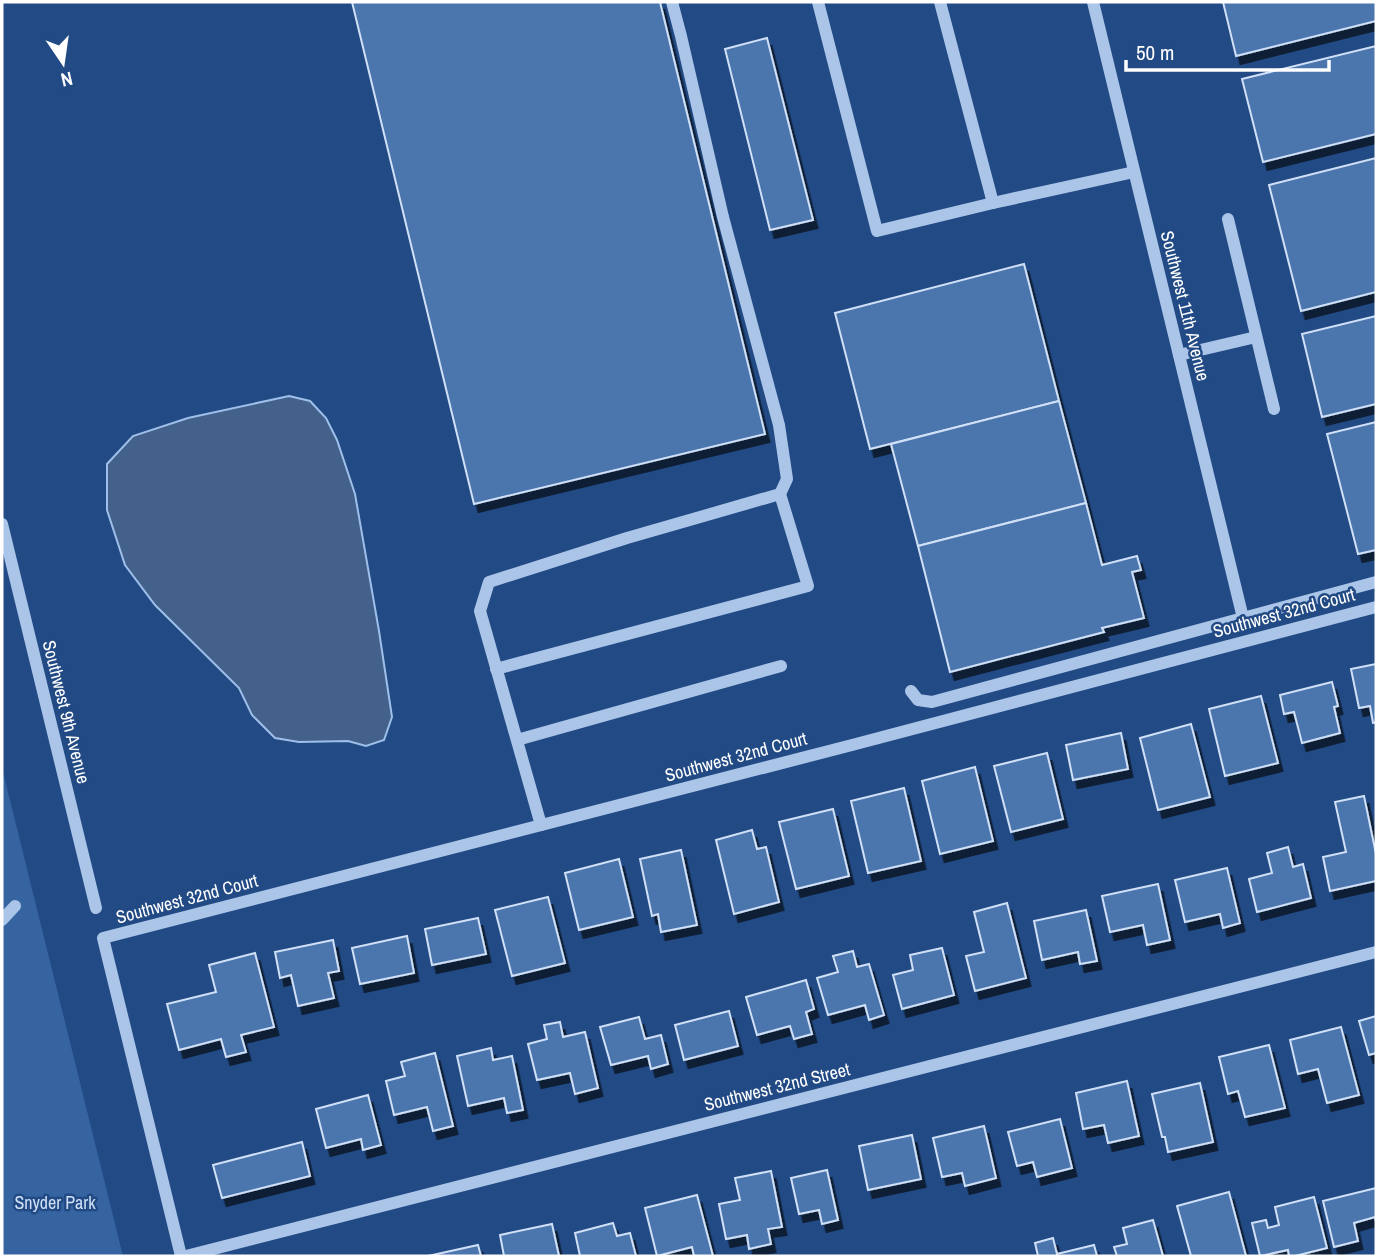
<svg xmlns="http://www.w3.org/2000/svg" width="1378" height="1258" font-family="'Archivo Narrow',sans-serif">
  <defs>
    <filter id="shadow"><feDropShadow dx="4.5" dy="8" stdDeviation="0" flood-color="#0009"/></filter>
  </defs>
  <rect width="100%" height="100%" fill="#224a84"/>
  <path fill="#3664a1" d="M2 768 123 1256H2Z"/>
  <path fill="#44618b" stroke="#9ebfea" stroke-width="2" d="M289 396 310 401 326 418 337 440 355 494 379 631 392 717 384 740 366 746 348 741 299 742 275 738 252 715 239 688 155 605 125 565 107 510V464L133 436 188 418Z"/>
  <g fill="#4b74ad" stroke="#cfe0f7" stroke-width="2" filter="url(#shadow)">
    <path d="M352 2H660L765 434 474 504Z"/>
    <path d="M1223 2H1376V21L1236 56Z"/>
    <path d="M767 38 813 220 770 230 725 49Z"/>
    <path d="M1376 46V134L1263 162 1242 79Z"/>
    <path d="M1376 158V292L1301 311 1269 185Z"/>
    <path d="M1024 264 1059 401 870 449 835 313Z"/>
    <path d="M1376 316V404L1322 417 1302 334Z"/>
    <path d="M1059 401 1086 503 918 546 891 444Z"/>
    <path d="M1376 422V550L1358 554 1327 434Z"/>
    <path d="M1086 503 1102 565 1137 556 1141 570 1132 572 1144 618 1102 628 1104 632 950 672 918 546Z"/>
    <path d="M1376 664V722L1373 723 1370 706 1359 708 1351 669Z"/>
    <path d="M1332 682 1338 706 1334 707 1340 733 1302 743 1294 712 1284 714 1280 695Z"/>
    <path d="M1261 696 1278 763 1225 776 1209 709Z"/>
    <path d="M1191 724 1210 797 1158 810 1140 738Z"/>
    <path d="M1121 733 1128 769 1073 780 1066 745Z"/>
    <path d="M1047 753 1063 819 1011 832 994 766Z"/>
    <path d="M975 767 993 841 940 854 922 781Z"/>
    <path d="M904 788 921 861 868 873 851 801Z"/>
    <path d="M1364 796 1376 854V881L1330 891 1323 857 1346 852 1335 802Z"/>
    <path d="M833 809 849 876 796 889 779 822Z"/>
    <path d="M752 830 757 849 766 847 779 902 734 914 716 840Z"/>
    <path d="M1288 847 1293 867 1303 864 1311 898 1257 912 1249 879 1272 873 1267 853Z"/>
    <path d="M681 850 697 925 661 932 658 914 652 916 640 859Z"/>
    <path d="M619 859 633 917 579 930 565 873Z"/>
    <path d="M1227 868 1240 923 1223 928 1220 914 1185 922 1175 880Z"/>
    <path d="M1158 884 1170 940 1147 945 1143 925 1110 932 1102 896Z"/>
    <path d="M548 897 565 963 512 976 495 910Z"/>
    <path d="M1007 903 1026 978 975 991 966 956 984 952 974 912Z"/>
    <path d="M1086 910 1097 961 1080 964 1078 952 1042 960 1034 921Z"/>
    <path d="M478 918 486 954 432 965 425 929Z"/>
    <path d="M407 936 414 973 360 984 352 948Z"/>
    <path d="M333 940 339 971 328 973 334 998 298 1006 291 975 280 978 275 952Z"/>
    <path d="M942 948 954 995 902 1009 893 975 913 970 910 955Z"/>
    <path d="M853 951 857 967 869 964 884 1015 869 1020 865 1005 828 1015 817 978 838 972 833 956Z"/>
    <path d="M255 953 274 1027 241 1035 246 1052 226 1057 221 1039 179 1050 167 1004 216 992 209 965Z"/>
    <path d="M806 980 814 1009 806 1012 812 1034 794 1039 790 1026 757 1035 746 997Z"/>
    <path d="M729 1011 738 1046 684 1060 675 1025Z"/>
    <path d="M1376 1016V1053L1369 1055 1359 1021Z"/>
    <path d="M639 1017 645 1039 661 1035 668 1064 651 1069 648 1056 611 1065 600 1027Z"/>
    <path d="M560 1022 563 1037 585 1032 598 1088 575 1094 570 1073 537 1080 528 1044 547 1039 544 1025Z"/>
    <path d="M1341 1027 1359 1095 1327 1103 1318 1069 1298 1074 1290 1040Z"/>
    <path d="M1269 1045 1285 1108 1245 1117 1238 1091 1228 1094 1219 1057Z"/>
    <path d="M491 1048 493 1060 512 1056 523 1110 507 1113 504 1098 468 1106 457 1056Z"/>
    <path d="M435 1053 453 1126 433 1131 427 1107 394 1115 386 1081 405 1076 401 1062Z"/>
    <path d="M1127 1081 1139 1136 1108 1143 1104 1125 1083 1129 1076 1093Z"/>
    <path d="M1200 1083 1213 1142 1168 1152 1165 1137H1162L1152 1094Z"/>
    <path d="M368 1095 381 1145 363 1150 361 1139 326 1148 316 1109Z"/>
    <path d="M1060 1119 1072 1168 1037 1177 1033 1162 1017 1166 1008 1132Z"/>
    <path d="M984 1126 996 1178 965 1186 962 1173 942 1177 933 1138Z"/>
    <path d="M912 1135 921 1179 868 1190 859 1146Z"/>
    <path d="M302 1142 310 1176 222 1198 213 1165Z"/>
    <path d="M827 1170 838 1220 822 1224 819 1210 799 1214 791 1178Z"/>
    <path d="M771 1171 782 1227 768 1229 771 1244 749 1249 747 1235 726 1239 719 1204 740 1200 735 1178Z"/>
    <path d="M1376 1188V1221L1375 1217 1354 1223 1358 1241 1334 1247 1323 1201Z"/>
    <path d="M1229 1192 1246 1256H1191L1177 1206Z"/>
    <path d="M697 1195 713 1256H694L692 1247 657 1256 645 1208Z"/>
    <path d="M1314 1197 1327 1248 1295 1256H1289L1288 1250 1260 1256 1252 1223 1266 1220 1268 1228 1279 1225 1275 1207Z"/>
    <path d="M1153 1220 1163 1256H1117L1114 1247 1127 1244 1123 1228Z"/>
    <path d="M613 1223 617 1236 630 1233 636 1256H580L575 1233Z"/>
    <path d="M552 1224 559 1256H504L500 1235Z"/>
    <path d="M1053 1238 1057 1254 1094 1245 1097 1256H1038L1035 1243Z"/>
    <path d="M478 1245 481 1256H428Z"/>
  </g>
  <g fill="none" stroke-linecap="round" stroke-linejoin="round">
    <g stroke="#abc5e9" stroke-width="12">
      <path d="M818 2 877 231 993 203 1134 172"/>
      <path d="M940 2 993 203"/>
      <path d="M1093 2 1243 618"/>
      <path d="M1228 219 1274 409"/>
      <path d="M1179 355 1256 337"/>
      <path d="M2 524 96 908"/>
      <path d="M496 669 808 586 780 494"/>
      <path d="M911 691 918 700 932 702 1376 582"/>
      <path d="M517 740 781 666"/>
      <path d="M541 825 480 611 489 582 627 538 780 494 787 479 779 425 723 217 681 36 672 2"/>
      <path d="M2 920 15 906"/>
      <path d="M181 1256 103 938 852 745 1376 607"/>
      <path d="M186 1256 1376 952"/>
    </g>
  </g>
  <g text-anchor="middle" stroke-width="5" stroke-linejoin="round" paint-order="stroke">
    <g font-size="18" fill="#fff" stroke="#224a84">
      <text transform="translate(1185 306) rotate(76)" y="6">Southwest 11th Avenue</text>
      <text transform="translate(1284 613) rotate(-15)" y="6">Southwest 32nd Court</text>
      <text transform="translate(66 712) rotate(76)" y="6">Southwest 9th Avenue</text>
      <text transform="translate(736 757) rotate(-15)" y="6">Southwest 32nd Court</text>
      <text transform="translate(187 899) rotate(-15)" y="6">Southwest 32nd Court</text>
      <text transform="translate(777 1087) rotate(-14)" y="6">Southwest 32nd Street</text>
    </g>
    <g font-size="18" fill="#cfe0f7" stroke="#224a84">
      <text x="55" y="1209">Snyder Park</text>
    </g>
  </g>
  <rect width="1378" height="1258" fill="none" stroke="#ffffff" stroke-width="7"/>
  <g transform="translate(63 63) rotate(167)" stroke="#224a84" stroke-width="5" paint-order="stroke">
  <path d="M0-5L12 26L0 18L-12 26Z" fill="#ffffff"/>
  <text y="-10" font-size="19" font-weight="bold" text-anchor="middle" fill="#ffffff">N</text>
  </g>
  <path d="M1126 60v10h203v-10" fill="none" stroke="#ffffff" stroke-width="3.5"/>
  <text x="1136" y="60" font-size="21" fill="#ffffff" stroke="#224a84" stroke-width="5" paint-order="stroke">50 m</text>
</svg>
